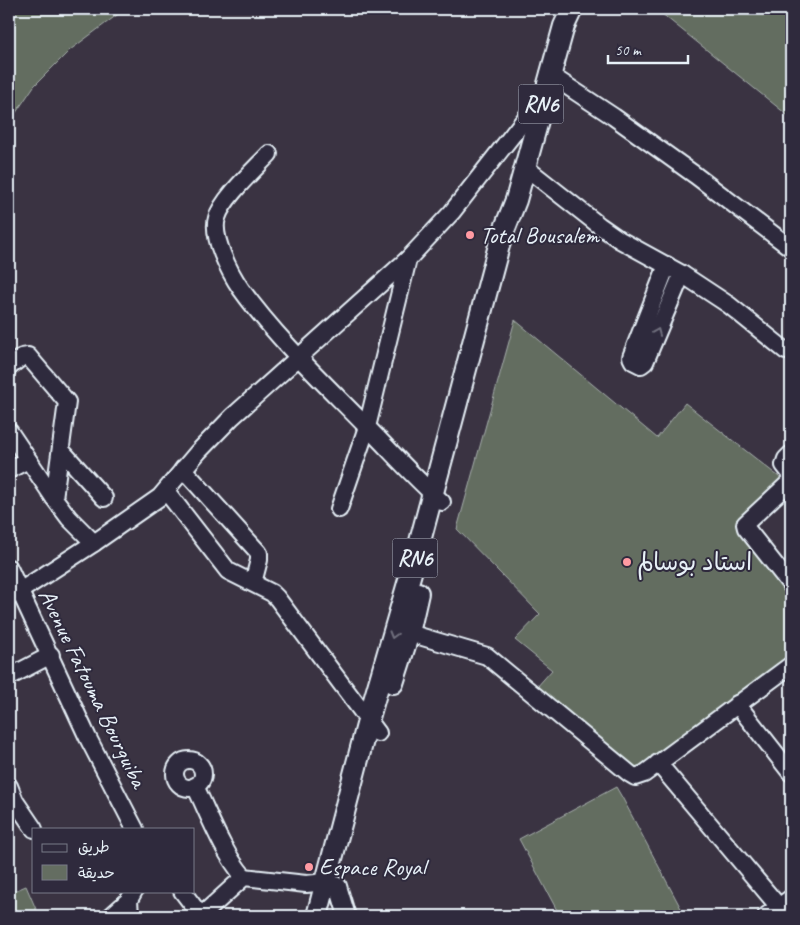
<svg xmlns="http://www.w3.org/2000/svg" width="800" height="925" font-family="Caveat,'Playpen Sans Arabic',sans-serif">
  <rect width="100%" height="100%" fill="#3a3342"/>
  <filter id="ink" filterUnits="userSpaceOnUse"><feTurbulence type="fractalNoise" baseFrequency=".02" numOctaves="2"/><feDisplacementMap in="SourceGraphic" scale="10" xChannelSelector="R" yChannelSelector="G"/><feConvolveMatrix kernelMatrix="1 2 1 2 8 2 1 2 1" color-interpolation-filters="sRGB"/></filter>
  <g filter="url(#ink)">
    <g fill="#646d61" stroke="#a6afac">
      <path d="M9 9H125L70 50 34 86 9 123Z"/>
      <path d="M656 9H791V118Z"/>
      <path d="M515 320 657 438 685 403 783 480 736 526 791 596V658L640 772 536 688 552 670 515 640 540 614 457 529Z"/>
      <path d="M616 787 623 799 685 916H560L519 839Z"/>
      <path d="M9 882 14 891 26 886 39 916H9Z"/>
    </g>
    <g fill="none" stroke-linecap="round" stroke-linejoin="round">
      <defs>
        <g id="minor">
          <path d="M549 74 614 117 695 175 791 248"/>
          <path d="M269 154C255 169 222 199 217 218 211 237 230 273 241 289 277 339 324 383 367 427 392 452 415 479 442 502"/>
          <path d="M525 167 600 226 620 240 682 274 729 305 786 351"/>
          <path d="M667 265 631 357 633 361 641 365 645 362 682 274"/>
          <path d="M9 367 22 357 28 356 67 402 54 498"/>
          <path d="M9 431 54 498 69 518 94 543"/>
          <path d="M61 450 104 498"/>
          <path d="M791 454 786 459 784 465 791 474"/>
          <path d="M183 469 259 553V560L253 583"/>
          <path d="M9 470 28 460"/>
          <path d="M791 481 745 524 746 528 791 585"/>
          <path d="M166 491 228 571 272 593 277 598 378 733"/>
          <path d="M339 509 367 427 408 259"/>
          <path d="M9 568 88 738 135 829"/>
          <path d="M9 597 20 591 94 543 160 497 198 452 232 417 408 259 452 212 543 96"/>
          <path d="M409 633 487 656 630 774 635 777 644 774 791 665"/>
          <path d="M9 677 51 655"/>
          <path d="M737 704 791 773"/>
          <circle cx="189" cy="774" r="14"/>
          <path d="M658 763 779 907"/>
          <path d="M9 786 15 801 34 829"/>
          <path d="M195 786C210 817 222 851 244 877"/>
          <path d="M182 891 201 916 244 877 306 884 326 882 338 886 347 916"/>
          <path d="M111 916 129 900"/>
          <path d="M130 916 129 900 134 891"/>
          <path d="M766 916 791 898"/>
        </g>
        <g id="major">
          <path d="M393 683 409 633 418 593"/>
          <path d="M317 916 368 721 419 545 501 238 516 200 564 26 572 9"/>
        </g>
      </defs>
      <use href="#minor" stroke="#e8f1f8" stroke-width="20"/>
      <use href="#major" stroke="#e8f1f8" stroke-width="24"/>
      <use href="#minor" stroke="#2f2a3d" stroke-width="16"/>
      <use href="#major" stroke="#2f2a3d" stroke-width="20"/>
    </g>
    <defs><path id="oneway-chevron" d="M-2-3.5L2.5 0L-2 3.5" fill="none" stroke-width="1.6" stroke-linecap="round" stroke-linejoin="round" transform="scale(1.25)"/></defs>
    <g stroke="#70707e">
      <use href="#oneway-chevron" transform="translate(657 332) rotate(-67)"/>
      <use href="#oneway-chevron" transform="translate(393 635) rotate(106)"/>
    </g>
  </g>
  <g fill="#ff9aa2" stroke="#2f2a3d" stroke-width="2">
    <circle cx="470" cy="235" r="5"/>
    <circle cx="627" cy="562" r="5"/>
    <circle cx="309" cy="867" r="5"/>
  </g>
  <g text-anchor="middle" stroke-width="4" stroke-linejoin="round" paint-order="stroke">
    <g fill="#2f2a3d" stroke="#b0b5c0" stroke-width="1">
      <rect x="518.5" y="84.5" width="45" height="39" rx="4"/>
      <rect x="392.5" y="538.5" width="45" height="39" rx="4"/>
    </g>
    <g font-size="22" font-weight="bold" fill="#e8f1f8">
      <text x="541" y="112">RN6</text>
      <text x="415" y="566">RN6</text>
    </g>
    <g font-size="24" fill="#e8f1f8" stroke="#2f2a3d" text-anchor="start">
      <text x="480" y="243">Total Bousalem</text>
      <text x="637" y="570">استاد بوسالم</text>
      <text x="319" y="875">Espace Royal</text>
    </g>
    <g font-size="24" fill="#e8f1f8" stroke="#2f2a3d">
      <text transform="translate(93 688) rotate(64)" y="8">Avenue Fatouma Bourguiba</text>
    </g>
  </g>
  <rect width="800" height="925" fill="none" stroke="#2f2a3d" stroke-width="30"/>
  <rect x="15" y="15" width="770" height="895" fill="none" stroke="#e8f1f8" stroke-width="2" filter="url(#ink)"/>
  <rect x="32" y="828" width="162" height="65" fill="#2f2a3d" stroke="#797a88"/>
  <rect x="42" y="844" width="25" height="8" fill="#2f2a3d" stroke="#797a88"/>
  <text x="78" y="852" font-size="15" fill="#e8f1f8">طريق</text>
  <rect x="42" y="865" width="25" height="15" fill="#646d61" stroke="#797a88"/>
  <text x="78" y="878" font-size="15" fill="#e8f1f8">حديقة</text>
  <path d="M608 55v8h80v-8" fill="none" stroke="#e8f1f8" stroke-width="2.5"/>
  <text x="615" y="55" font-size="15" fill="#e8f1f8" stroke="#2f2a3d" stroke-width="4" paint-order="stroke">50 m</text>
</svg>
